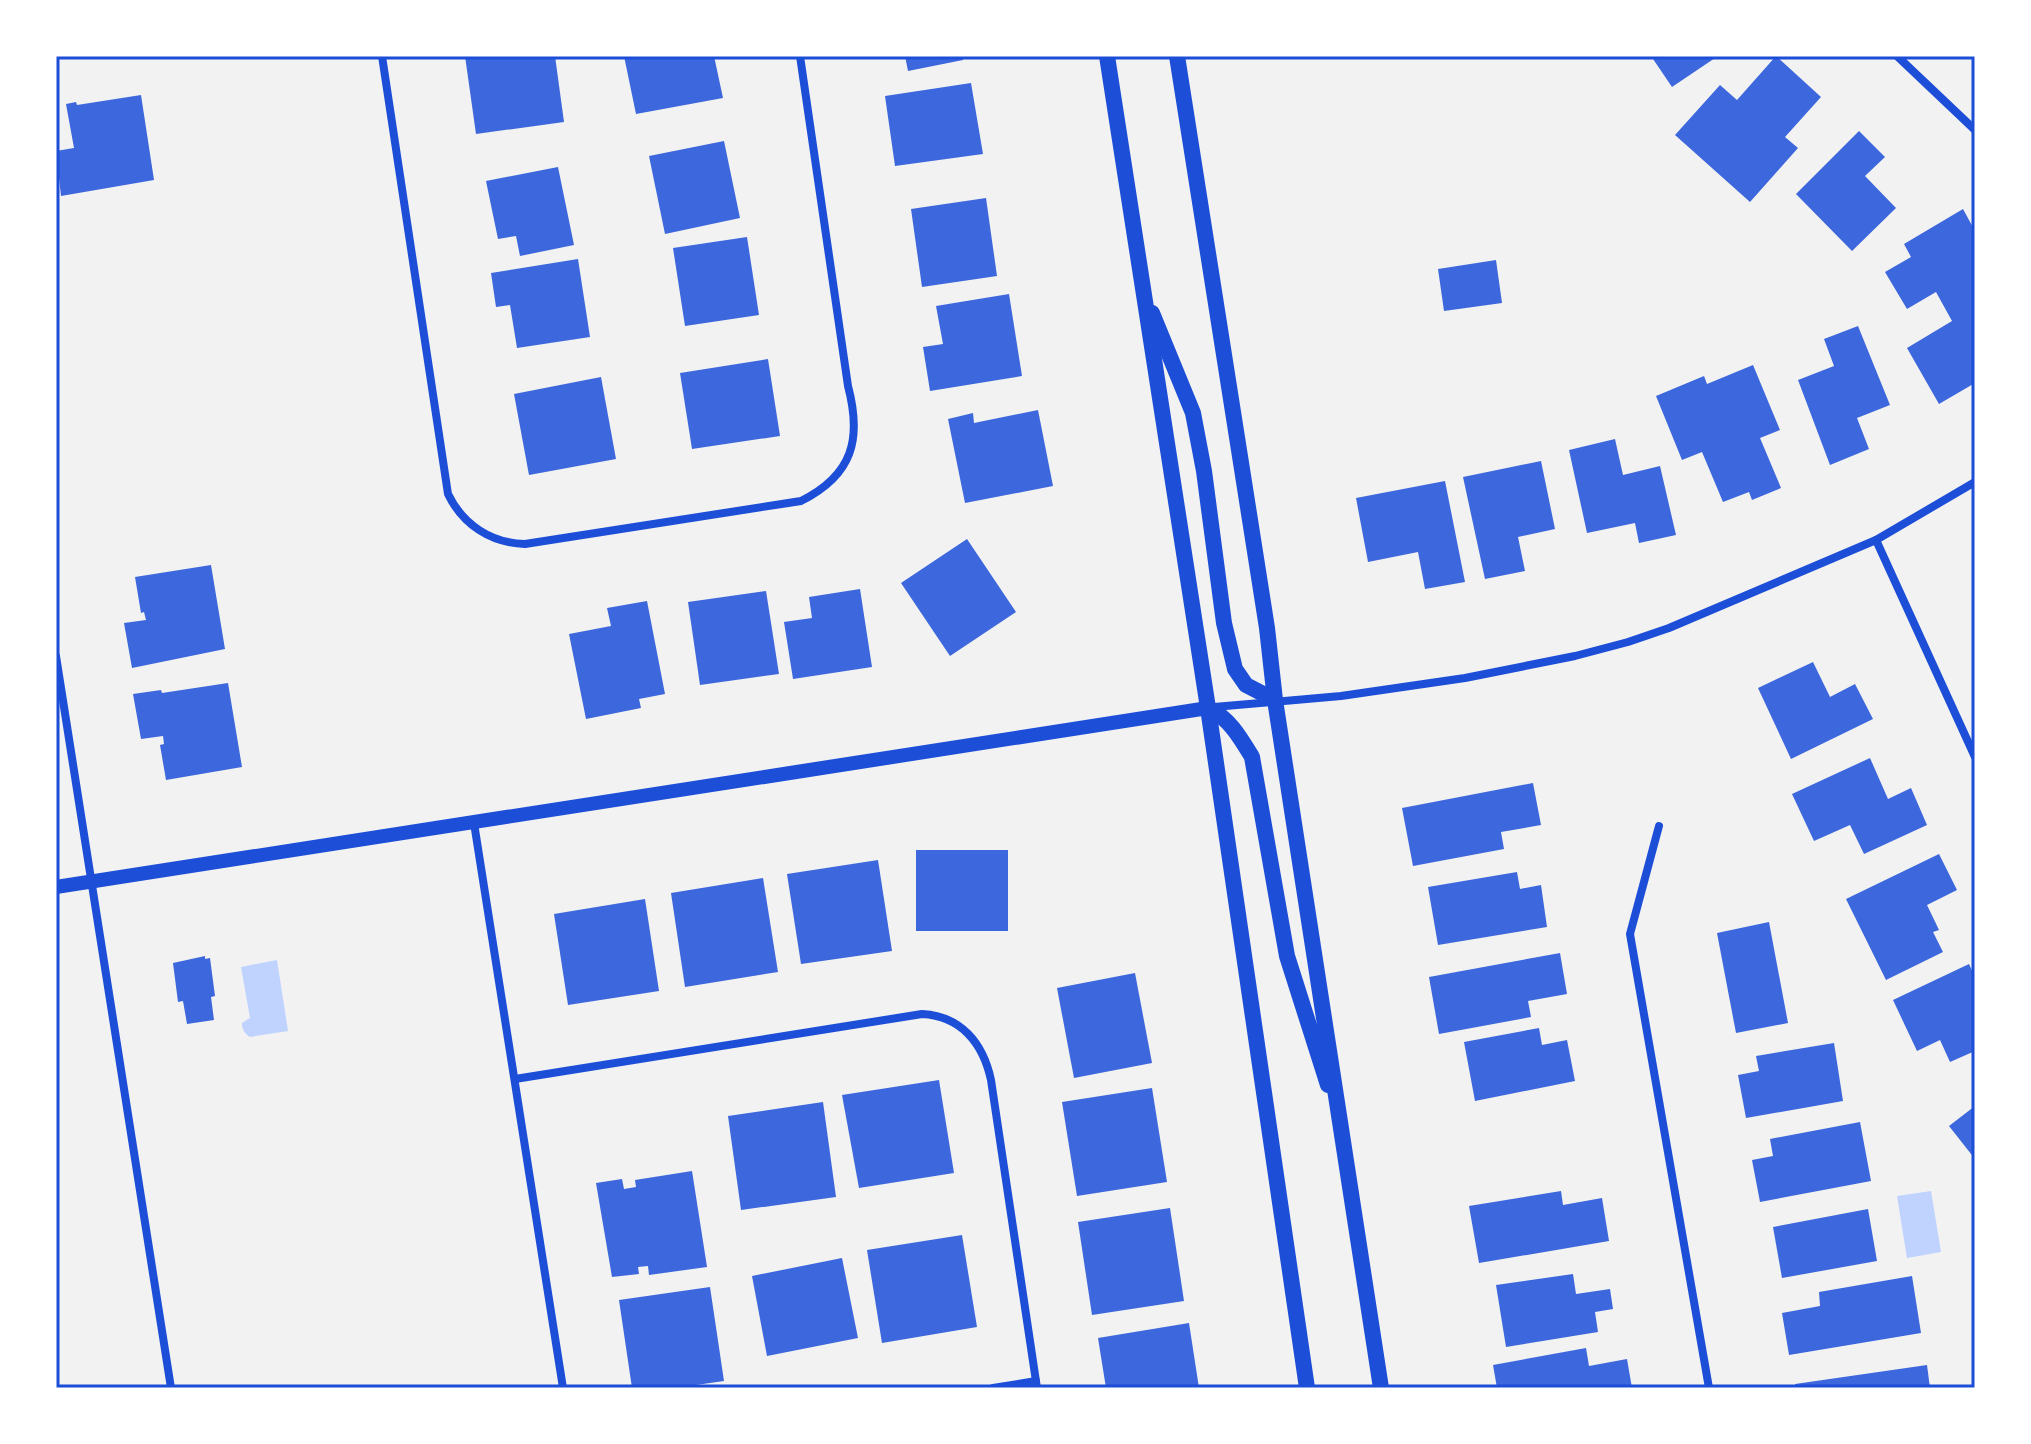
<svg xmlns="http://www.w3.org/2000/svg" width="2031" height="1444" font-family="Mulish,sans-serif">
  <rect width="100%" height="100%" fill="#f2f2f2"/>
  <g fill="#bfd3fe">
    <path d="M277 960 288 1031 250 1037C244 1033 242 1029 242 1023L250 1018 241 967Z"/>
    <path d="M1931 1191 1941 1252 1907 1258 1897 1196Z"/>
  </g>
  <g fill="#3d67dc">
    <path d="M465 56H555L564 122 476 134Z"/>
    <path d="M624 56H714L723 98 636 114Z"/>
    <path d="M905 56H963V60L908 71Z"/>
    <path d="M1651 56H1718L1672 87Z"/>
    <path d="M1776 56 1821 97 1785 137 1798 148 1750 202 1675 135 1720 85 1737 100Z"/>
    <path d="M971 83 983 154 895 166 885 96Z"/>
    <path d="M141 95 154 180 61 196 56 151 74 148 66 104 76 102 77 105Z"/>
    <path d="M1859 131 1885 157 1865 176 1896 208 1852 251 1796 194Z"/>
    <path d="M724 141 740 218 665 234 649 156Z"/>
    <path d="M558 167 574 245 520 256 516 236 498 239 486 181Z"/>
    <path d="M986 198 997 276 922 287 911 209Z"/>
    <path d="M1963 209 1975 231V383L1939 404 1907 348 1952 321 1936 292 1907 309 1885 272 1911 257 1904 244Z"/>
    <path d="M747 237 759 315 685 326 673 248Z"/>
    <path d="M578 259 590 337 517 348 510 305 496 307 491 273Z"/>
    <path d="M1496 260 1502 303 1444 311 1438 269Z"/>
    <path d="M1009 294 1022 376 930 391 923 347 943 344 936 306Z"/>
    <path d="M1858 326 1890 405 1857 418 1869 449 1830 465 1798 380 1834 366 1824 339Z"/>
    <path d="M768 359 780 436 692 449 680 373Z"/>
    <path d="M1753 365 1780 430 1760 438 1781 488 1752 500 1749 492 1723 502 1702 452 1682 460 1656 396 1704 376 1707 384Z"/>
    <path d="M601 377 616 459 529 475 514 394Z"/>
    <path d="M1038 410 1053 486 965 503 948 419 973 413 974 423Z"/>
    <path d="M1615 439 1623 475 1660 466 1676 535 1639 543 1635 523 1587 533 1569 450Z"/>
    <path d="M1541 461 1555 529 1518 537 1525 571 1485 579 1463 477Z"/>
    <path d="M1445 481 1465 582 1425 589 1418 552 1368 562 1356 498Z"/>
    <path d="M967 539 1016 612 950 656 901 583Z"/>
    <path d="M211 565 225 649 132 668 124 623 146 620 144 612 141 613 135 577Z"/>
    <path d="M860 589 872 667 793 679 784 622 812 618 809 597Z"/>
    <path d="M766 591 779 674 700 685 688 602Z"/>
    <path d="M647 601 665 694 639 699 641 708 586 719 569 634 611 626 607 608Z"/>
    <path d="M1813 662 1830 697 1855 684 1873 719 1791 759 1758 688Z"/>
    <path d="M228 683 242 767 166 780 160 745 164 744 163 736 141 739 133 694 161 690 162 693Z"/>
    <path d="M1870 758 1888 799 1911 788 1927 825 1864 854 1850 825 1814 841 1792 794Z"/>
    <path d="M1533 783 1541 825 1501 832 1504 849 1413 866 1402 808Z"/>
    <rect x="916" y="850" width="92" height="81"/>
    <path d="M1939 854 1957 890 1927 905 1939 930 1933 932 1943 952 1886 980 1846 899Z"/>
    <path d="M878 860 892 951 801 964 787 874Z"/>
    <path d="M1517 872 1520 889 1541 885 1547 927 1438 945 1428 887Z"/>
    <path d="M763 878 778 972 685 987 671 893Z"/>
    <path d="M645 899 659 991 568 1005 554 914Z"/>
    <path d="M1769 922 1788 1023 1736 1033 1717 933Z"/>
    <path d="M1560 953 1567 994 1528 1001 1531 1017 1439 1034 1429 977Z"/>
    <path d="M205 956V959L210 958 215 996 211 997 214 1020 187 1024 183 1001 178 1002 173 963Z"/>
    <path d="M1969 964 1975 977V1051L1950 1062 1940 1040 1917 1051 1893 1000Z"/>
    <path d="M1135 973 1152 1063 1074 1078 1057 988Z"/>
    <path d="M1539 1028 1542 1045 1567 1040 1575 1081 1475 1101 1464 1042Z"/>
    <path d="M1834 1043 1843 1101 1746 1118 1738 1075 1759 1071 1756 1056Z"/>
    <path d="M939 1080 954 1173 859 1188 842 1095Z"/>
    <path d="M1152 1088 1167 1182 1077 1196 1062 1102Z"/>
    <path d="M823 1102 836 1197 741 1210 728 1116Z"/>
    <path d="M1975 1106V1159L1949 1126Z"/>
    <path d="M1860 1122 1871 1181 1760 1202 1752 1160 1773 1156 1770 1139Z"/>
    <path d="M692 1171 707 1267 649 1275 648 1266 638 1267 639 1274 612 1277 596 1183 622 1179 624 1189 636 1187 635 1180Z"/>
    <path d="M1561 1191 1563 1205 1602 1198 1609 1241 1479 1263 1469 1206Z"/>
    <path d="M1170 1208 1184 1301 1092 1315 1078 1222Z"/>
    <path d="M1868 1209 1877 1261 1782 1278 1773 1227Z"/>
    <path d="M962 1235 977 1327 882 1343 867 1250Z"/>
    <path d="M842 1258 858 1338 767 1356 752 1276Z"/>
    <path d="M1573 1274 1576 1294 1610 1289 1613 1309 1595 1312 1598 1332 1506 1347 1496 1285Z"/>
    <path d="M1912 1276 1921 1333 1789 1355 1782 1313 1820 1306 1819 1292Z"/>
    <path d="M710 1287 724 1381 675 1388H632L619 1300Z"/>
    <path d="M1189 1323 1199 1388H1106L1098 1338Z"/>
    <path d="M1586 1348 1589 1366 1627 1359 1632 1388H1497L1493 1365Z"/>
    <path d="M1927 1365 1930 1388H1796L1795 1384Z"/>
  </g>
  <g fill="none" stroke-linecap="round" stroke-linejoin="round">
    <g stroke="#1d4ed8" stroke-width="8">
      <path d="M382 56 448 494C463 525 491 543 525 544L801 501C853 475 862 439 848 386L800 56"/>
      <path d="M1897 56 1975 130"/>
      <path d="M1876 540 1975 757"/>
      <path d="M56 656 171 1388"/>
      <path d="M1214 707 1341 696 1465 678 1575 656 1628 642 1669 628 1876 540 1975 482"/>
      <path d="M474 823 563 1388"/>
      <path d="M1659 826 1630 934 1709 1388"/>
      <path d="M515 1079 922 1014C961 1016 983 1043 991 1080L1037 1388"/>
      <path d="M993 1388 1036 1381"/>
    </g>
    <path stroke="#1d4ed8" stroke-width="14" d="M56 887 1208 708"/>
    <g stroke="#1d4ed8" stroke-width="16">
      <path d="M1107 56 1208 708 1307 1388"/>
      <path d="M1177 56 1267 628 1275 700 1381 1388"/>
      <path d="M1152 313 1193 413 1204 471 1224 623 1235 669 1246 685 1275 700"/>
      <path d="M1208 708C1229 718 1240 737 1252 757L1287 956 1328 1085"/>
    </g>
  </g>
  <rect width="2031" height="1444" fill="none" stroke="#ffffff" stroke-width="116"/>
  <rect x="58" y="58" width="1915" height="1328" fill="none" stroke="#1d4ed8" stroke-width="3"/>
</svg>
